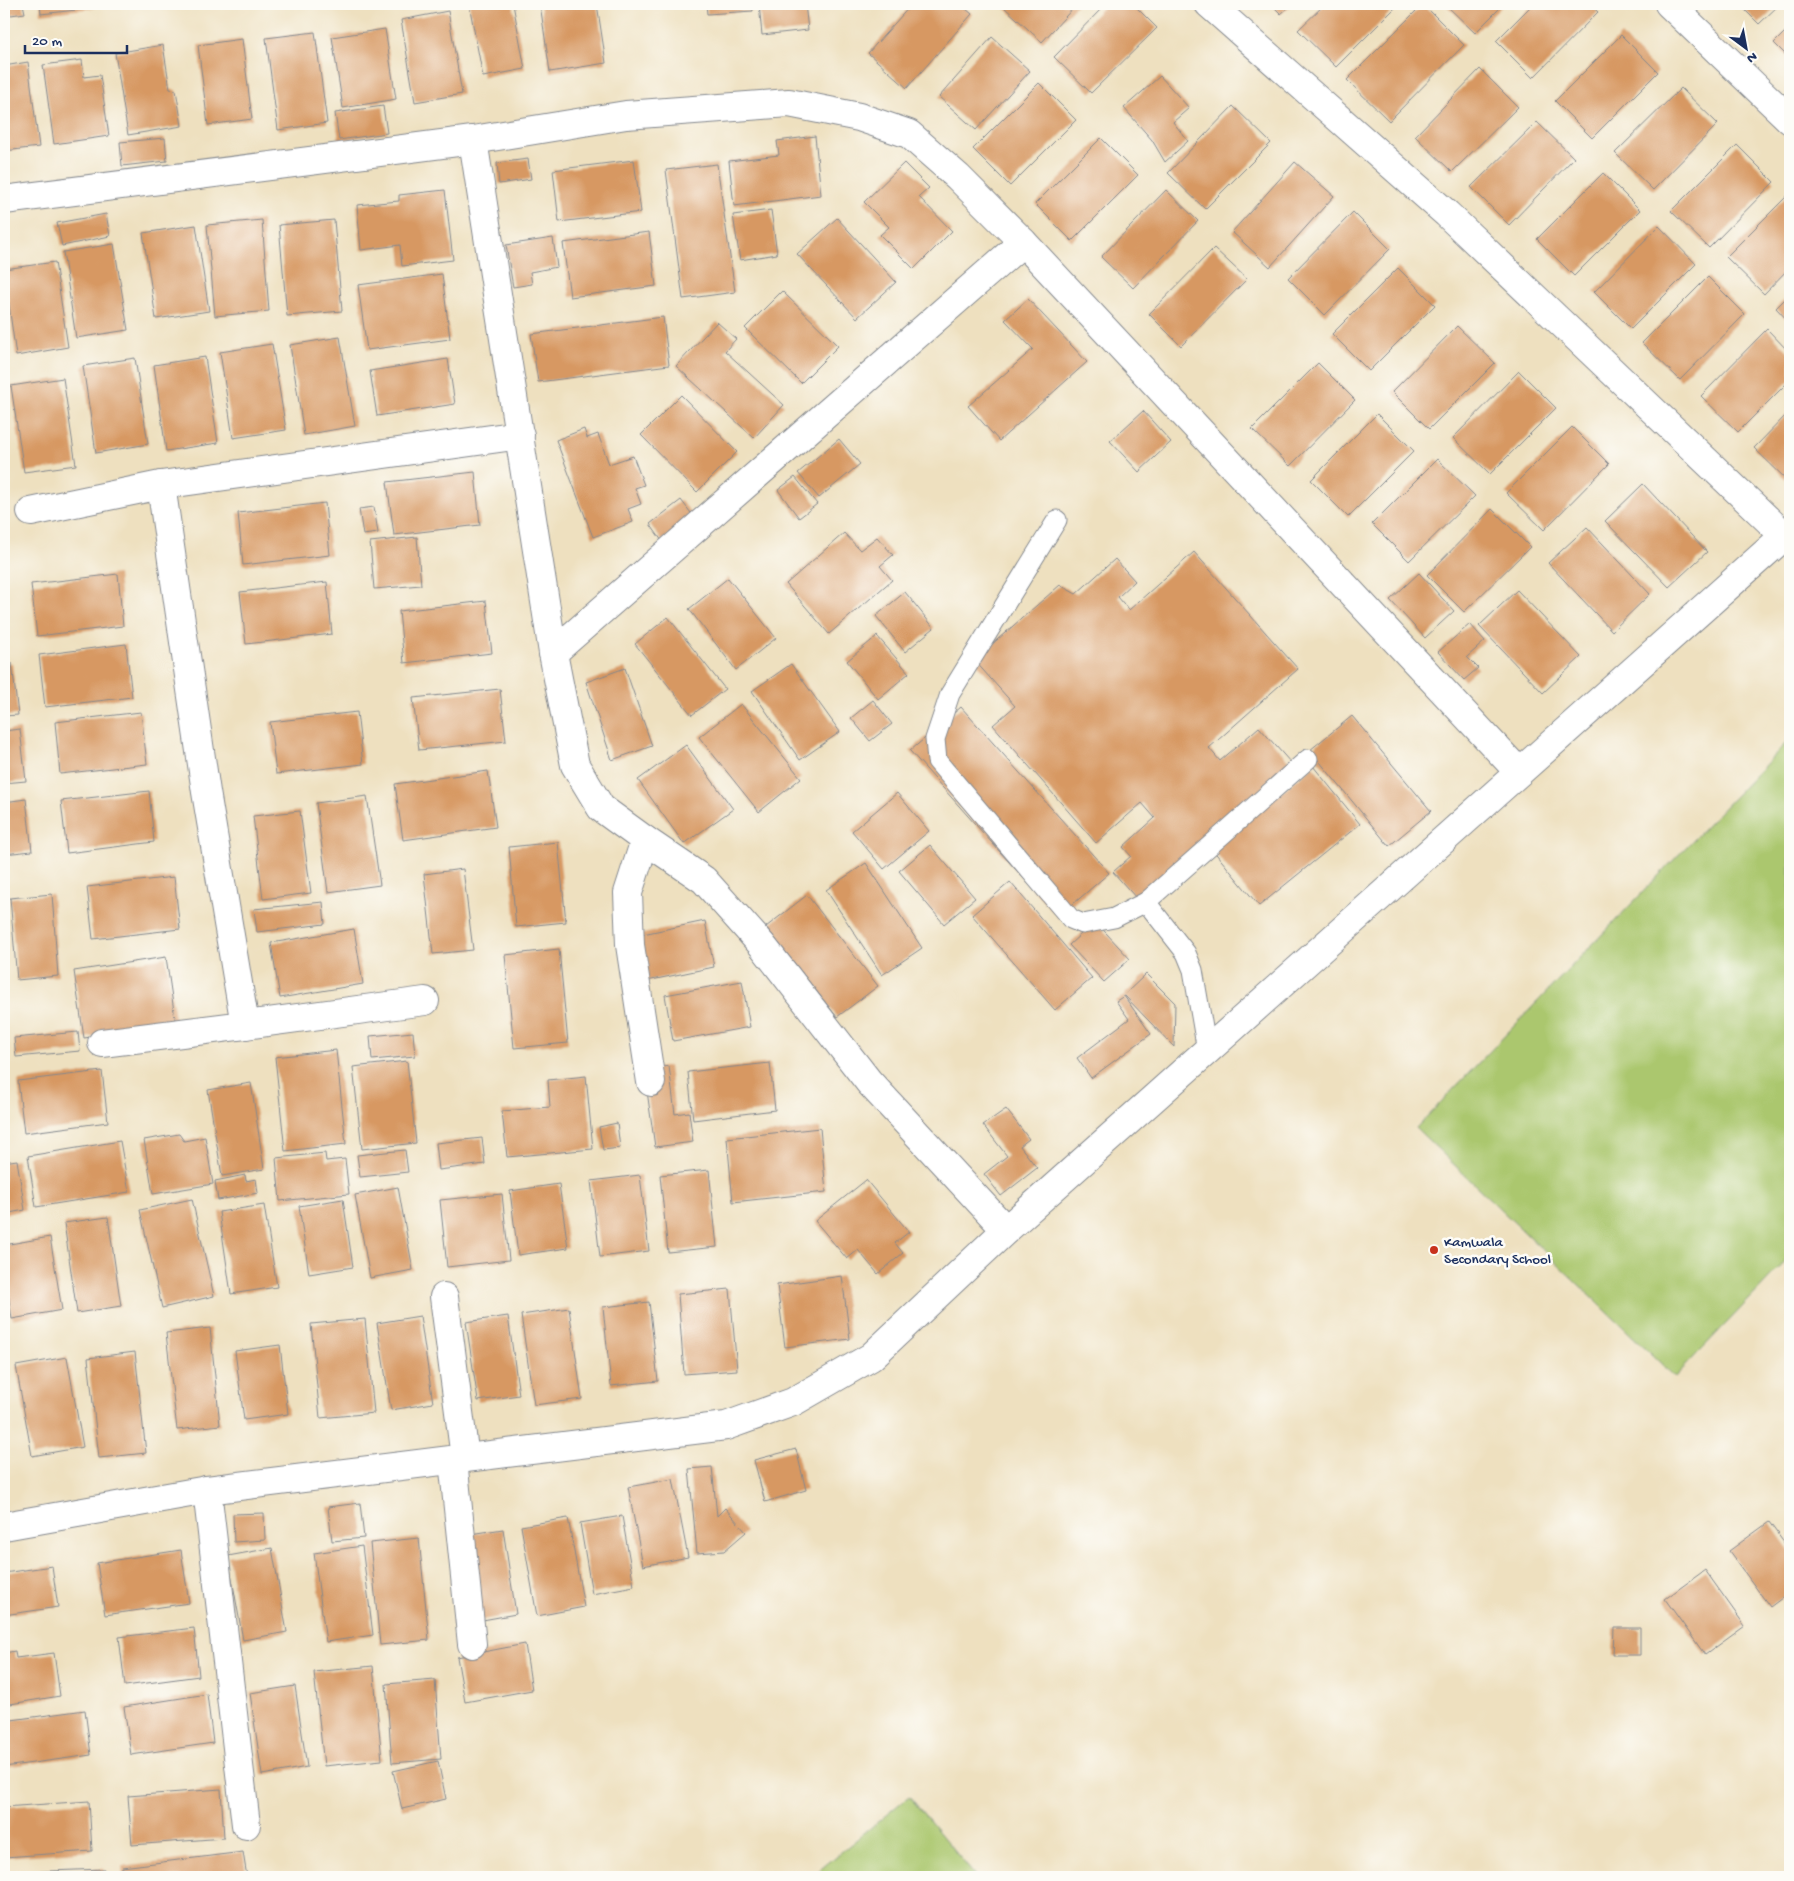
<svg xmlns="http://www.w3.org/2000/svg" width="1794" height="1881" font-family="'Gochi Hand',sans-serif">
  <rect width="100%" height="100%" fill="#fdfcf7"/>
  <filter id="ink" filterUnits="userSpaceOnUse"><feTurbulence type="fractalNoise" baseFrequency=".02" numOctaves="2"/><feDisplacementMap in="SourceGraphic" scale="10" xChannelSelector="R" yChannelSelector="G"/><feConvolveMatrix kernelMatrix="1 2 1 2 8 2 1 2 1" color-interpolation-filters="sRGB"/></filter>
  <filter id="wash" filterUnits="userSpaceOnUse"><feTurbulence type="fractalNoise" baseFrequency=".0096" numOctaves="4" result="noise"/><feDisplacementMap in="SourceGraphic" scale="20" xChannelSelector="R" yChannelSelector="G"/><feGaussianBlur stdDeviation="1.12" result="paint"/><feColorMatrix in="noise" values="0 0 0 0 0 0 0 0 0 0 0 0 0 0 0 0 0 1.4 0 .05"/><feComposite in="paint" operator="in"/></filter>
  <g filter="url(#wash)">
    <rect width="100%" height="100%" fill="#eee0bf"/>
    <g fill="#abc76e" stroke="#637b66">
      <path d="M1790 739V1257L1675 1377 1416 1128Z"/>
      <path d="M909 1796 976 1877H811Z"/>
    </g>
    <g id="blocks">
      <g fill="#d79862">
        <path d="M4 4H23L25 13 4 16Z"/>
        <path d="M40 4H94V8L41 14Z"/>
        <path d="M469 4H513L525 69 483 77Z"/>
        <path d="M540 4H597L606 63 550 72Z"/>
        <path d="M706 4H752L753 11 707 14Z"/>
        <path d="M759 4H805L808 30 762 35Z"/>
        <path d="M912 4H960L972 14 907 88 868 53Z"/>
        <path d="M1007 4H1077L1042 42 1004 7Z"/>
        <path d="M1106 4H1133L1157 28 1091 93 1054 57Z"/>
        <path d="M1271 4H1292L1281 14Z"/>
        <path d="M1325 4H1399L1336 67 1298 30Z"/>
        <path d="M1423 4 1464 45 1389 121 1347 80Z"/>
        <path d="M1445 4H1504L1475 33Z"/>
        <path d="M1533 4H1589L1598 12 1533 78 1496 41Z"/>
        <path d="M1739 4H1780L1759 24Z"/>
        <path d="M448 11 462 94 415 102 401 20Z"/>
        <path d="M1790 27V59L1774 43Z"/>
        <path d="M385 29 396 99 343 108 332 37Z"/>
        <path d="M315 32 327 123 278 130 266 38Z"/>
        <path d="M1621 35 1658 72 1592 138 1555 101Z"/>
        <path d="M992 37 1030 71 976 130 939 97Z"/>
        <path d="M242 39 252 119 208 125 198 45Z"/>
        <path d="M163 45 170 89 176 90 182 126 128 135 115 53Z"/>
        <path d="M82 60 84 77 100 75 109 136 54 144 43 65Z"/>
        <path d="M28 62 39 147 4 151V66Z"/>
        <path d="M1480 69 1518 107 1452 172 1415 136Z"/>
        <path d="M1160 76 1189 108 1173 122 1188 141 1165 162 1152 140 1124 108Z"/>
        <path d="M1039 83 1076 120 1010 186 973 149Z"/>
        <path d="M1681 88 1718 124 1653 190 1615 153Z"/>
        <path d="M383 106 387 133 339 140 335 113Z"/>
        <path d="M1233 106 1271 143 1205 209 1168 173Z"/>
        <path d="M1537 122 1574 158 1509 225 1471 187Z"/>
        <path d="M815 136 821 195 734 206 729 161 779 155 777 141Z"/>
        <path d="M165 138 167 161 122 166 120 142Z"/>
        <path d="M1101 138 1138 175 1072 241 1035 204Z"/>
        <path d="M1737 145 1774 182 1709 248 1671 211Z"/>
        <path d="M528 159 531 179 499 184 497 163Z"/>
        <path d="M634 160 641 212 559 222 553 170Z"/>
        <path d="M1295 162 1334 196 1270 267 1232 232Z"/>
        <path d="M904 163 929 188 919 197 952 231 914 269 880 235 889 227 864 202Z"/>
        <path d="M717 164 735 292 683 299 666 170Z"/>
        <path d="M1603 173 1640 210 1574 276 1537 239Z"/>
        <path d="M445 190 453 260 402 266 400 245 361 250 357 205 399 201V195Z"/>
        <path d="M1166 190 1198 221 1133 288 1101 257Z"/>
        <path d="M1790 193V267L1764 294 1726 257Z"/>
        <path d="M771 210 777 254 740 260 733 215Z"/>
        <path d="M1353 212 1390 249 1325 315 1288 278Z"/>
        <path d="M106 214 110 236 62 246 57 223Z"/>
        <path d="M837 218 896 282 857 318 797 254Z"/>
        <path d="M262 220 269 311 215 316 207 225Z"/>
        <path d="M334 220 342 311 287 316 279 225Z"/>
        <path d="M196 225 209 311 156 319 143 233Z"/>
        <path d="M1659 226 1696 264 1631 329 1594 292Z"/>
        <path d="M649 232 656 286 570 297 563 243Z"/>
        <path d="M553 238 557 267 530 272 532 284 513 287 506 245Z"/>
        <path d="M114 244 128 330 76 338 63 252Z"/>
        <path d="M1214 248 1247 279 1181 346 1149 314Z"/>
        <path d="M55 262 68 347 16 356 4 269Z"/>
        <path d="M1398 268 1435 305 1369 371 1332 334Z"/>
        <path d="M442 274 450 339 367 350 358 285Z"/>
        <path d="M1708 277 1745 314 1680 380 1642 343Z"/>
        <path d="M782 291 838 346 801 383 745 328Z"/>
        <path d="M1790 294V323L1776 308Z"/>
        <path d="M1028 299 1087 362 999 441 968 406 1033 349 1005 320Z"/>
        <path d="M663 317 669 365 538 382 531 334Z"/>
        <path d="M717 322 736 339 725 351 784 405 754 438 676 366Z"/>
        <path d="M1457 326 1495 363 1429 429 1392 392Z"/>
        <path d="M1767 329 1790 353V380L1738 432 1701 396Z"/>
        <path d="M340 337 355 426 304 435 290 345Z"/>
        <path d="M272 344 286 430 233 438 220 352Z"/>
        <path d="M205 357 218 443 166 451 154 365Z"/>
        <path d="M135 358 148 444 96 453 83 366Z"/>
        <path d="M448 359 455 404 377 416 370 371Z"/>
        <path d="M1318 363 1355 400 1290 466 1252 429Z"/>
        <path d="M1519 371 1556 408 1490 474 1453 438Z"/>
        <path d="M63 378 76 465 24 472 11 386Z"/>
        <path d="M681 395 737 452 697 492 641 435Z"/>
        <path d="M1143 411 1171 442 1139 472 1110 441Z"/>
        <path d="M1790 411V483L1754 448Z"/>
        <path d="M1377 414 1414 451 1348 517 1311 480Z"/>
        <path d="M1572 427 1609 464 1544 530 1506 493Z"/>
        <path d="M584 429 587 438 598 434 609 464 633 456 644 485 635 488 641 504 628 509 633 522 593 537 556 440Z"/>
        <path d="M839 439 860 464 819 498 798 473Z"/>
        <path d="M1437 459 1475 496 1409 561 1372 524Z"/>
        <path d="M475 472 480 525 394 535 387 482Z"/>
        <path d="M795 477 817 504 799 518 778 490Z"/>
        <path d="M1643 484 1707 552 1669 587 1605 521Z"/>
        <path d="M681 500 694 517 662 541 650 524Z"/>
        <path d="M325 503 330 555 243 565 238 513Z"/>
        <path d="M374 507 378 533 363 535 359 509Z"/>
        <path d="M1492 509 1530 547 1464 612 1427 575Z"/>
        <path d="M1587 527 1650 594 1612 631 1548 563Z"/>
        <path d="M844 533 860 550 877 537 893 555 880 566 892 580 829 634 786 584Z"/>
        <path d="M417 537 421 585 374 589 370 542Z"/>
        <path d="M1194 552 1298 669 1209 748 1220 761 1259 727 1291 763 1137 899 1113 872 1131 856 1123 847 1155 818 1142 803 1096 843 993 725 1015 706 974 660 1060 585 1076 594 1115 559 1135 581 1118 597 1129 610Z"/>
        <path d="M1419 573 1454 611 1425 638 1390 600Z"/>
        <path d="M118 574 123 626 37 636 31 584Z"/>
        <path d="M728 578 776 638 736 670 689 609Z"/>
        <path d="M327 582 332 634 246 644 240 592Z"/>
        <path d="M1517 590 1581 657 1543 693 1479 626Z"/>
        <path d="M905 592 934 628 905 652 876 616Z"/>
        <path d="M486 601 492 653 404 663 399 611Z"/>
        <path d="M668 617 725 689 692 715 635 644Z"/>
        <path d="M1470 624 1485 641 1467 657 1478 668 1464 680 1438 652Z"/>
        <path d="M877 636 909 673 878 699 847 661Z"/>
        <path d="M126 644 132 697 45 707 39 655Z"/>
        <path d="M12 663 18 715 4 716V664Z"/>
        <path d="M791 664 840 732 800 760 752 691Z"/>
        <path d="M625 668 652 746 612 760 586 682Z"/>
        <path d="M500 689 506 741 419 750 413 698Z"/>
        <path d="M873 700 892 724 870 741 851 718Z"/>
        <path d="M741 704 801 778 759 812 699 737Z"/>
        <path d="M961 707 1109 873 1058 917 910 751Z"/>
        <path d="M141 712 147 764 60 774 55 722Z"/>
        <path d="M357 712 363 764 276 774 270 722Z"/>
        <path d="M1352 716 1431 811 1389 846 1310 750Z"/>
        <path d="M20 729 26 781 4 783V731Z"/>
        <path d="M686 745 733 809 684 844 638 780Z"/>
        <path d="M1313 766 1360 824 1259 906 1212 849Z"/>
        <path d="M488 771 496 827 403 840 395 784Z"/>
        <path d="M149 791 154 842 67 853 61 801Z"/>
        <path d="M897 793 929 831 884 869 852 831Z"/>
        <path d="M367 796 380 885 328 892 316 803Z"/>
        <path d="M26 799 32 851 4 854V802Z"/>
        <path d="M300 811 311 893 263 899 253 816Z"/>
        <path d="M558 842 566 922 516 927 509 847Z"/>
        <path d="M930 845 975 898 944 924 899 871Z"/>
        <path d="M866 863 922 948 882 975 826 890Z"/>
        <path d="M463 869 473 950 433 954 424 874Z"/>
        <path d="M174 877 180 929 93 939 87 887Z"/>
        <path d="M1010 882 1092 978 1055 1010 972 915Z"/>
        <path d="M52 894 58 976 17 980 10 898Z"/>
        <path d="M807 895 878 986 837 1017 766 927Z"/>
        <path d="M323 902 325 924 257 932 254 909Z"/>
        <path d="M705 921 714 967 642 982 633 936Z"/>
        <path d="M1095 921 1130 959 1104 982 1069 945Z"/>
        <path d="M354 929 363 984 280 998 271 943Z"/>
        <path d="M559 949 568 1043 514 1048 505 955Z"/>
        <path d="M166 957 176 1025 84 1038 74 971Z"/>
        <path d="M1146 974 1175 1003 1174 1047 1124 995Z"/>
        <path d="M742 981 750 1027 673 1041 665 995Z"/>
        <path d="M1124 996 1151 1034 1091 1078 1077 1058 1129 1019 1116 1001Z"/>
        <path d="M78 1032 80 1051 16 1057 14 1038Z"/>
        <path d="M413 1032 415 1056 372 1060 370 1036Z"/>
        <path d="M336 1050 346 1144 285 1151 275 1057Z"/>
        <path d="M407 1061 416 1143 362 1149 353 1067Z"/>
        <path d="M770 1063 775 1110 693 1120 688 1072Z"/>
        <path d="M669 1066 675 1114 689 1112 693 1142 655 1147 644 1070Z"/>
        <path d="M102 1071 108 1122 24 1133 18 1081Z"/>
        <path d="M586 1076 593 1149 507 1157 502 1111 550 1107 548 1080Z"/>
        <path d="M251 1083 264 1169 222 1176 208 1090Z"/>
        <path d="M1006 1109 1029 1139 1020 1146 1037 1168 1001 1196 984 1174 1007 1156 983 1125Z"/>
        <path d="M617 1123 620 1148 603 1150 599 1127Z"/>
        <path d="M820 1128 826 1192 733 1202 727 1138Z"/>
        <path d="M179 1134 184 1141 205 1137 213 1184 153 1194 144 1140Z"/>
        <path d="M482 1138 485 1164 439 1170 436 1143Z"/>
        <path d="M120 1141 129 1192 36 1207 28 1156Z"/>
        <path d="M405 1150 408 1172 360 1177 357 1155Z"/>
        <path d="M325 1153 326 1161 345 1159 349 1194 280 1201 276 1158Z"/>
        <path d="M17 1160 25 1210 4 1214V1162Z"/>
        <path d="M709 1170 717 1247 668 1252 660 1175Z"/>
        <path d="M245 1175 246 1181 256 1179 258 1193 218 1200 215 1181Z"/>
        <path d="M640 1175 649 1251 600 1257 591 1181Z"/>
        <path d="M866 1180 909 1232 895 1243 903 1253 878 1274 858 1250 847 1259 815 1221Z"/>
        <path d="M559 1184 568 1248 518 1255 510 1191Z"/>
        <path d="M398 1187 413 1270 370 1278 355 1195Z"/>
        <path d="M502 1194 509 1260 447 1267 440 1200Z"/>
        <path d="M192 1199 214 1296 162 1308 140 1210Z"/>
        <path d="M343 1199 353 1267 309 1274 299 1206Z"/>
        <path d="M264 1205 277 1287 231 1294 219 1212Z"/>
        <path d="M108 1217 121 1306 77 1313 64 1223Z"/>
        <path d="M50 1237 62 1310 12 1319 4 1267V1245Z"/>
        <path d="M842 1276 850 1339 785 1347 777 1285Z"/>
        <path d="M730 1289 737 1370 684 1374 678 1294Z"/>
        <path d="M649 1302 658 1381 611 1386 603 1307Z"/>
        <path d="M569 1308 582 1399 534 1405 521 1315Z"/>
        <path d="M420 1316 433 1403 391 1410 377 1323Z"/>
        <path d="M508 1316 519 1395 478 1401 466 1322Z"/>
        <path d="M365 1319 374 1413 320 1418 311 1324Z"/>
        <path d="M210 1328 220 1425 177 1430 166 1333Z"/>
        <path d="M280 1345 288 1414 244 1420 235 1351Z"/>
        <path d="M135 1352 146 1453 99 1458 88 1358Z"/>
        <path d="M67 1357 83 1447 32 1456 16 1366Z"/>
        <path d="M796 1449 806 1490 765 1502 754 1460Z"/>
        <path d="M712 1467 717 1516 725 1508 746 1532 724 1551 697 1553 689 1469Z"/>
        <path d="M673 1479 688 1557 643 1566 628 1487Z"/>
        <path d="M360 1503 364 1538 332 1541 328 1507Z"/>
        <path d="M264 1513 265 1540 234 1542 233 1514Z"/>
        <path d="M622 1516 634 1586 592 1594 580 1523Z"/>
        <path d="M568 1518 584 1607 537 1616 521 1526Z"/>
        <path d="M1769 1522 1790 1551V1592L1770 1607 1729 1551Z"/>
        <path d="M503 1529 516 1614 466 1623 452 1537Z"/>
        <path d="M419 1538 429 1640 380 1645 370 1543Z"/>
        <path d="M362 1546 373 1635 326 1642 314 1553Z"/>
        <path d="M272 1548 287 1632 243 1640 228 1556Z"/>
        <path d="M181 1550 189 1603 105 1615 97 1563Z"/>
        <path d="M52 1566 58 1607 4 1615V1573Z"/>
        <path d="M1705 1570 1745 1626 1705 1655 1665 1599Z"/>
        <path d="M194 1628 199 1676 125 1686 119 1637Z"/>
        <path d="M1614 1628H1640V1655H1613Z"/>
        <path d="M525 1644 532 1690 465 1702 457 1657Z"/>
        <path d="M15 1651 16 1658 54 1653 60 1696 4 1705V1653Z"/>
        <path d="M373 1666 382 1760 324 1766 314 1672Z"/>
        <path d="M435 1680 441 1759 392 1763 386 1684Z"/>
        <path d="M295 1686 307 1767 262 1775 250 1693Z"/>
        <path d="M207 1694 213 1743 131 1755 124 1707Z"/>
        <path d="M85 1710 91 1755 4 1767V1721Z"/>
        <path d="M438 1761 446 1799 402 1809 393 1771Z"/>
        <path d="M221 1789 224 1838 132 1845 128 1796Z"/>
        <path d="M89 1801 92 1851 4 1857V1807Z"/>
        <path d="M243 1852 247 1877H123L122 1867Z"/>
        <path d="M104 1869V1877H20V1872Z"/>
      </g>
    </g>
  </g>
  <g filter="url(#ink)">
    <use href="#blocks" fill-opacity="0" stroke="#84888e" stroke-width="1"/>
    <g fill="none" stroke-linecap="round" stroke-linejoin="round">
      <defs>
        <g id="lane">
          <path d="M1057 520 950 694 935 739 937 761 1071 919 1083 924 1114 918 1146 902 1186 953 1193 970 1207 1051"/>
          <path d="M1146 902 1308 759"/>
        </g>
        <g id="street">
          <path d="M1209 4 1447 214 1785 536"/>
          <path d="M1669 4 1790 120"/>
          <path d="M473 140 553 653 575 765 601 808 645 840 704 880 762 945 869 1082 1006 1230"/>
          <path d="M4 200 473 140 626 115 789 103 859 117 909 134 958 177 1023 242 1519 772"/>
          <path d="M161 485 206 792 245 1025 425 1001"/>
          <path d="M31 512 161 485 520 435"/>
          <path d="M553 653 1023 242"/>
          <path d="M645 840 628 893 630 945 651 1082"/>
          <path d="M102 1043 245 1025"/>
          <path d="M444 1297 465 1458"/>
          <path d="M453 1460 472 1644"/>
          <path d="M207 1490 246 1825"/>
          <path d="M4 1526 207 1490 726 1426 793 1402 871 1357 1006 1230 1790 531"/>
        </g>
      </defs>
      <use href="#lane" stroke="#84888e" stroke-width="21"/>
      <use href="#street" stroke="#84888e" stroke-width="30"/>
      <use href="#lane" stroke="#fff" stroke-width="19"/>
      <use href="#street" stroke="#fff" stroke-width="28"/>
    </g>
  </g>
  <circle fill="#c8321e" stroke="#fdfcf7" stroke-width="2" cx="1434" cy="1250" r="5"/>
  <g text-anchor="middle" stroke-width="5" stroke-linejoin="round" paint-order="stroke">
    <g font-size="15" fill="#1b2f5e" stroke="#fdfcf7" text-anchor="start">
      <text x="1444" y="1246">Kamwala<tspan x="1444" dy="17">Secondary School</tspan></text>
    </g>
  </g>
  <rect width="1794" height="1881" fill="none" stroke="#fdfcf7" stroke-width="20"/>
  <g transform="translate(1746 48) rotate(148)" stroke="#fdfcf7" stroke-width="4" paint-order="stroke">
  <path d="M0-4L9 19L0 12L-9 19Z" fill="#1b2f5e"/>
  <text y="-8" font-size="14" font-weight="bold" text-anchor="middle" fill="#1b2f5e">N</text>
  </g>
  <path d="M25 45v8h102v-8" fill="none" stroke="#1b2f5e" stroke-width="2.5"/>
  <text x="32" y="45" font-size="15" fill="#1b2f5e" stroke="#fdfcf7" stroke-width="4" paint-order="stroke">20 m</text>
</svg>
